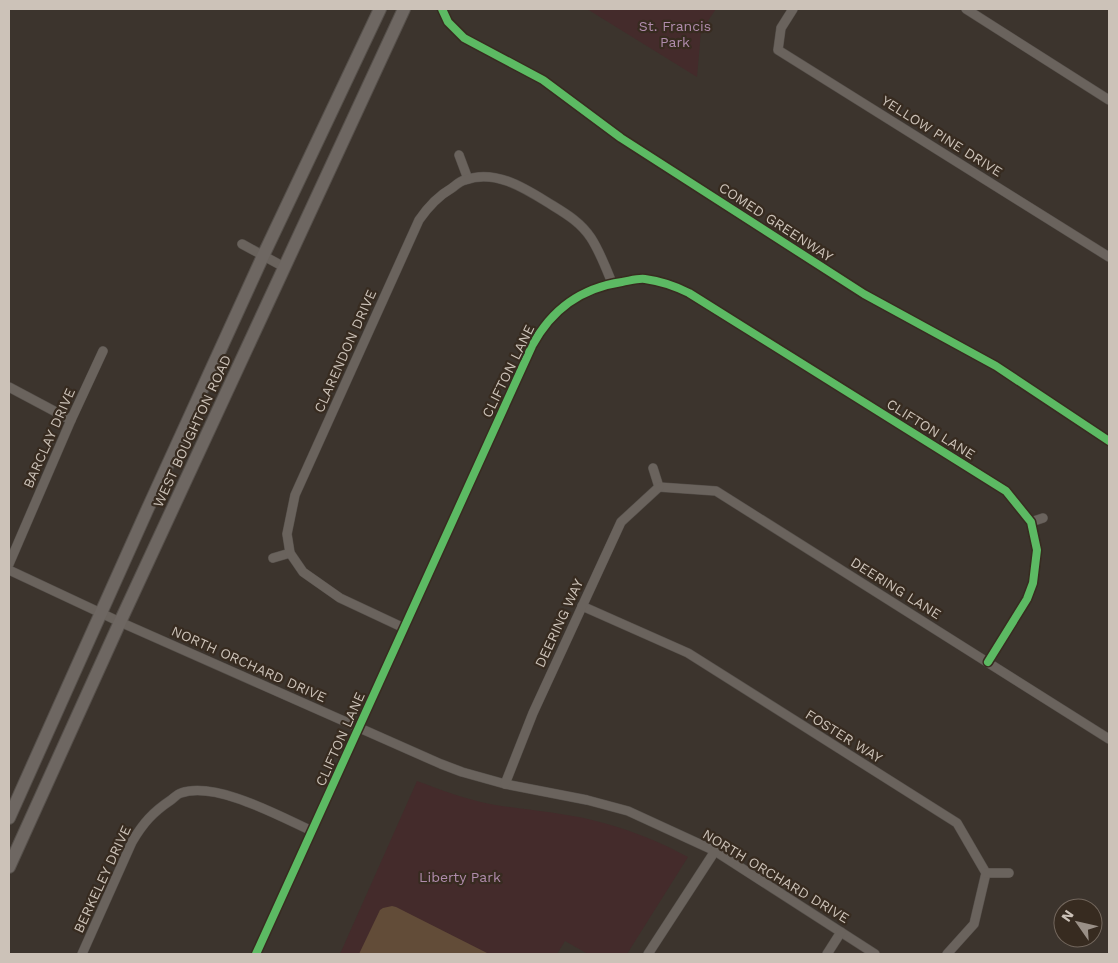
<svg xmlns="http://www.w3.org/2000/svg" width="1118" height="963" font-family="'Work Sans',sans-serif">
  <rect width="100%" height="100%" fill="#3c342d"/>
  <g fill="#442b2b">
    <path d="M587 9H716L701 31 697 77Z"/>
    <path d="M417 781C441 790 465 799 490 804 524 810 558 812 592 820 626 828 658 841 688 857L627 954H588L565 941 557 954H340Z"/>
  </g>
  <path fill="#624c38" d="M392 906 396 907 489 954H359L380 910 383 908Z"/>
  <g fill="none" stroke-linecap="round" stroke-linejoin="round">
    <defs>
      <g id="street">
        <path d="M793 9 781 28 778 50 1109 257"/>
        <path d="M966 9 1109 100"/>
        <path d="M459 155 468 179"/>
        <path d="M242 244 284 267"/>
        <path d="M9 387 71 420"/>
        <path d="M653 468 659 487"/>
        <path d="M659 487 716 491 1109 739"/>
        <path d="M1031 522 1043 518"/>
        <path d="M273 558 290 553"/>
        <path d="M9 564 71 420 103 351"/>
        <path d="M9 570 120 622 441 764 462 772 505 784 587 800 628 811 715 851 875 954"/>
        <path d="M582 606 688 653 957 823 986 873 974 924 947 954"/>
        <path d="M404 628 340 598 303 572 290 553 287 534 295 495 419 220C428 207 438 196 452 188 456 185 460 181 465 180 494 169 523 187 547 202 563 212 580 221 591 238 600 252 606 268 612 283"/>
        <path d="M505 784 533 713 621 522 659 487"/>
        <path d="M986 873H1009"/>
        <path d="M82 954 132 842C143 823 153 812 171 800 174 798 177 794 181 793 216 781 279 816 312 831"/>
        <path d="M256 954 532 346C551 310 581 288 622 282 629 281 638 278 645 279 660 281 675 286 689 293L1006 491 1031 522 1037 550 1033 583 1027 599 988 662"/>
        <path d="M648 954 715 851"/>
        <path d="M827 954 841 932"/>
      </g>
      <g id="secondary">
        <path d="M9 818 148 508 263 256 380 9"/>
        <path d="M9 867 120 622 404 9"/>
      </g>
    </defs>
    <use href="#street" stroke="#56504b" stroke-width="10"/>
    <use href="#secondary" stroke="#56504b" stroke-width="14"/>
    <use href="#street" stroke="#6a635d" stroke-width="9"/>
    <use href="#secondary" stroke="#6e6762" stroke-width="12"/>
    <defs>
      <g id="cycleway">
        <path d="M442 9 448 22 464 38 543 80 621 138 864 294 996 366 1109 441"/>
        <path d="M256 954 532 346C551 310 581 288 622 282 629 281 638 278 645 279 660 281 675 286 689 293L1006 491 1031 522 1037 550 1033 583 1027 599 988 662"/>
      </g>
    </defs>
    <use href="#cycleway" stroke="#372b20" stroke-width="11"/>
    <use href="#cycleway" stroke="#5cba63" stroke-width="8"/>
  </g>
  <g text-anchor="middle" stroke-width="4.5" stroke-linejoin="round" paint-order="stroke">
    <g font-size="14" fill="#b08cac" stroke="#372b20">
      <text x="675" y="31">St. Francis<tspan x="675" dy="16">Park</tspan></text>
      <text x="460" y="882">Liberty Park</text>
    </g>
    <g font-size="14" fill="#ccc2b8" stroke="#372b20">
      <text transform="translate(942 136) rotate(32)" y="5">YELLOW PINE DRIVE</text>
      <text transform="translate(776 222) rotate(33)" y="5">COMED GREENWAY</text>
      <text transform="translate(345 351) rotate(-66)" y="5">CLARENDON DRIVE</text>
      <text transform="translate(508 371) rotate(-64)" y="5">CLIFTON LANE</text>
      <text transform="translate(931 429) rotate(32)" y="5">CLIFTON LANE</text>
      <text transform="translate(192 431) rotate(-65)" y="5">WEST BOUGHTON ROAD</text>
      <text transform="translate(49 438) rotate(-66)" y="5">BARCLAY DRIVE</text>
      <text transform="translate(896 588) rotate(32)" y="5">DEERING LANE</text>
      <text transform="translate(559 623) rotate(-65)" y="5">DEERING WAY</text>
      <text transform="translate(249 664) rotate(24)" y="5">NORTH ORCHARD DRIVE</text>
      <text transform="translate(844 736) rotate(32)" y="5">FOSTER WAY</text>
      <text transform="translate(340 739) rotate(-66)" y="5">CLIFTON LANE</text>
      <text transform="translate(776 876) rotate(31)" y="5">NORTH ORCHARD DRIVE</text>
      <text transform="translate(102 879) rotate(-65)" y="5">BERKELEY DRIVE</text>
    </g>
  </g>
  <rect width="1118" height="963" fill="none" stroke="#ccc2b8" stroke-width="20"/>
  <g transform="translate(1078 923) rotate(304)"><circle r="24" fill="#372b20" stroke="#73675d"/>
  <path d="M0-4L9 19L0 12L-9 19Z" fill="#9a9087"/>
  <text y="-8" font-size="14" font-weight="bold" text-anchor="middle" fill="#ccc2b8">N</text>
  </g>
</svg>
